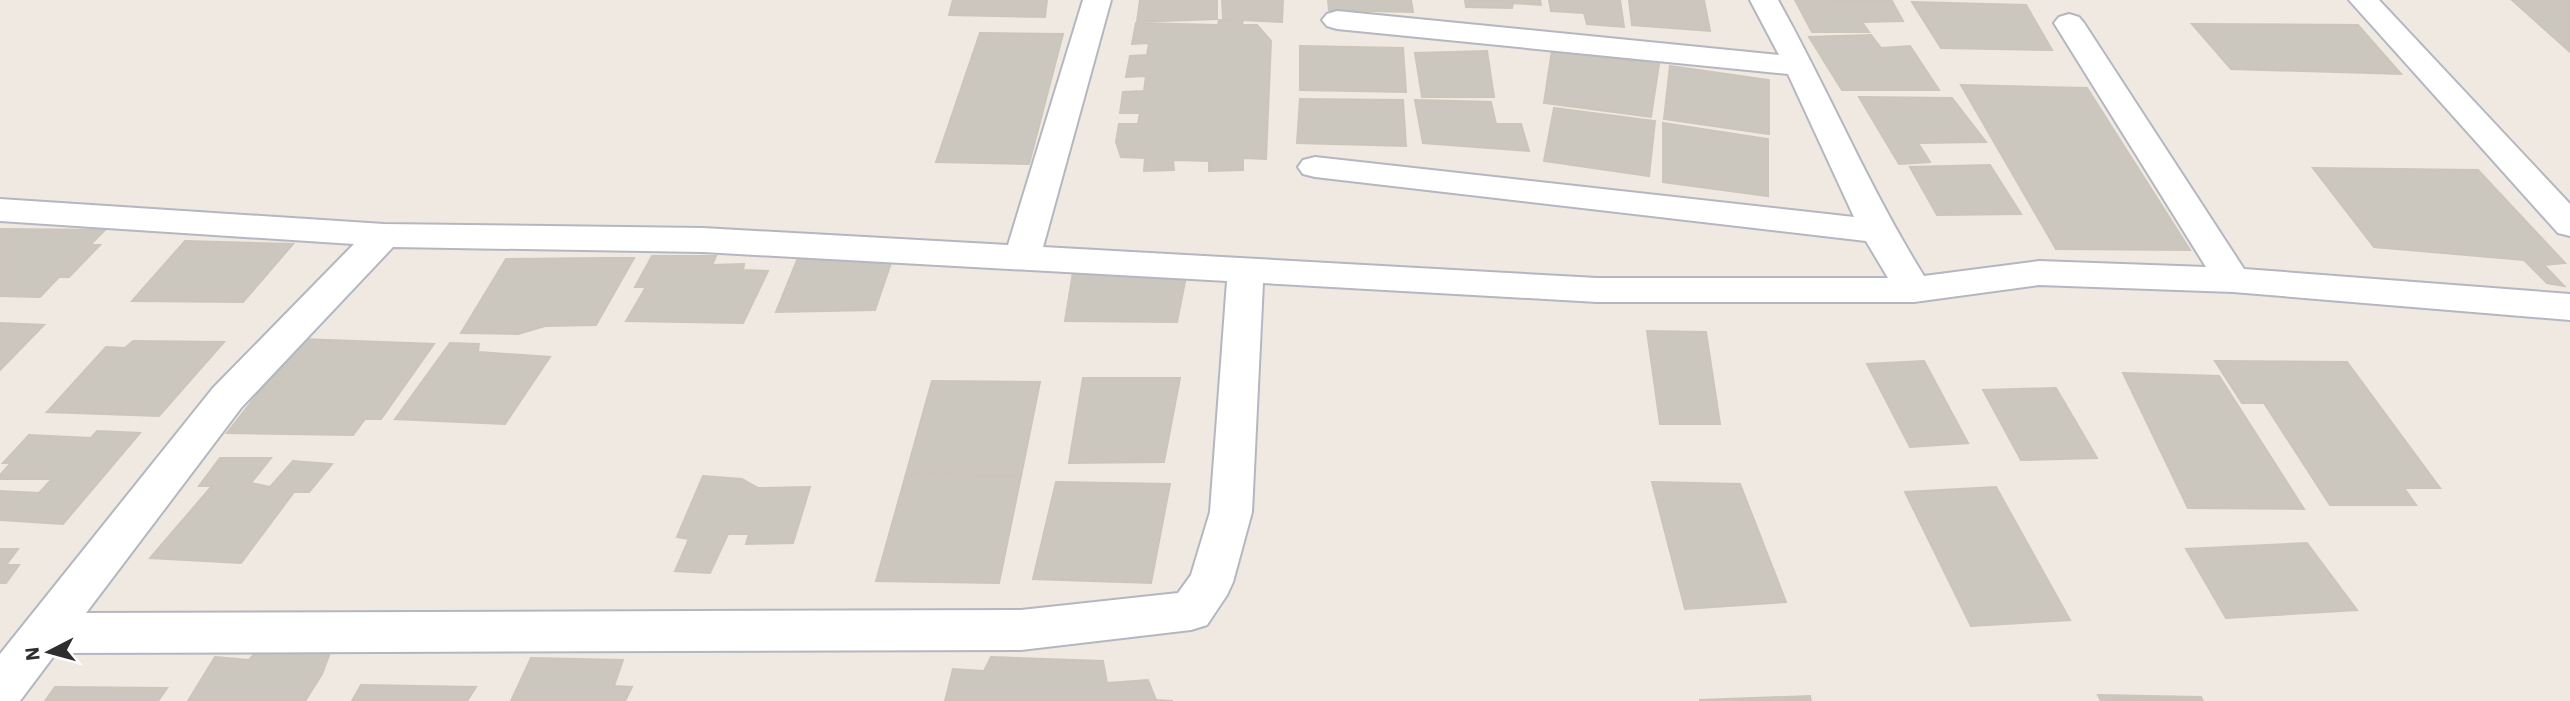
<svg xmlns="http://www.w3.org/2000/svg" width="2570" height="701" font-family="'IBM Plex Sans',sans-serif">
  <rect width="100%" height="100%" fill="#efe9e1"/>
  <g fill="#cbc7bf" stroke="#cbc5ba" stroke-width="2">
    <path d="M953 0H1047L1045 17 949 15Z"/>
    <path d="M1140 0H1217V19L1137 22Z"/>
    <path d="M1222 0H1283L1282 22 1223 19Z"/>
    <path d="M1328 0H1411L1413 12 1329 10Z"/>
    <path d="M1465 0H1540L1541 5 1513 3 1512 8 1466 7Z"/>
    <path d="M1549 0H1620L1624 27 1587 24 1584 13 1551 11Z"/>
    <path d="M1629 0H1704L1710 31 1632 25Z"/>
    <path d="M1795 0 1892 1 1903 21 1862 22 1869 32H1812Z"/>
    <path d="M2512 0H2570V52Z"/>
    <path d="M1912 2 2026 5 2052 50 1941 48Z"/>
    <path d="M1219 20H1243L1242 25H1257L1271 41 1266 159 1243 158V170L1209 171V161L1173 160 1174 170 1144 171 1145 158 1121 157 1116 142 1119 124H1138L1140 113H1120L1123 92 1144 91 1146 76 1126 77 1130 56 1147 55 1149 43 1132 44 1136 23 1218 25Z"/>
    <path d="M2192 24 2358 25 2401 74 2231 69Z"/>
    <path d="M980 33 1063 34 1029 164 936 162Z"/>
    <path d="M1871 35 1881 48 1910 46 1939 90H1842L1809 37Z"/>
    <path d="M1300 46 1403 48 1406 92 1300 90Z"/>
    <path d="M1552 50 1659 64 1651 117 1544 103Z"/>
    <path d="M1487 51 1494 97H1422L1415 53Z"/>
    <path d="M1670 66 1769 80V134L1664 119Z"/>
    <path d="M1961 85 2087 88 2190 250 2056 249Z"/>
    <path d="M1859 97 1952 98 1986 142 1918 143 1930 162 1899 164Z"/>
    <path d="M1300 99 1403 100 1406 146 1297 143Z"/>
    <path d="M1415 100 1491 102 1496 124H1521L1529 151 1423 143Z"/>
    <path d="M1554 108 1655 121 1649 176 1544 161Z"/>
    <path d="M1663 123 1768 139V196L1663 182Z"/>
    <path d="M1990 165 2021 214 1937 215 1910 167Z"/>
    <path d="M2313 168 2478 170 2565 263 2544 265 2564 286 2547 283 2524 260 2374 247Z"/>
    <path d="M0 229 105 230 90 245H100L69 277H59L40 297 0 296Z"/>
    <path d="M185 241 293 244 243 302 132 301Z"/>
    <path d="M800 253 892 260 875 310 776 312Z"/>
    <path d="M652 256H716L712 265 744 264 743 270 768 271 743 323 626 321 646 287H635Z"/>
    <path d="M607 258H634L596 325 545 326 518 334 461 333 506 259Z"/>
    <path d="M1074 266 1187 272 1177 322 1065 321Z"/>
    <path d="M0 323 44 325 0 370Z"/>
    <path d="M1647 331 1706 332 1720 424H1660Z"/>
    <path d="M301 339 434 344 381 419H365L353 435 227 433Z"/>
    <path d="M133 341 224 342 159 416 47 412 106 347 125 348Z"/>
    <path d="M450 343 479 344 478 352 550 357 505 424 395 419Z"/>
    <path d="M1924 361 1968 443 1910 447 1867 364Z"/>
    <path d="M2215 361 2347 362 2440 488H2404L2416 505H2330L2264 403H2242Z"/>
    <path d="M2123 373 2219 376 2304 509 2188 508Z"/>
    <path d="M1083 378H1180L1164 462 1069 463Z"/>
    <path d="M932 381 1040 382 1021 476 906 474Z"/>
    <path d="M2056 388 2097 458 2021 460 1983 390Z"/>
    <path d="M97 431 140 433 63 524 0 520V491L39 493 52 479H0V475L11 463H3L29 435 91 438Z"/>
    <path d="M220 458H271L251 483 270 487 293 461 332 464 309 492H294L241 563 150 558 212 486H199Z"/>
    <path d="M906 474 1021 476 999 583 876 581Z"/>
    <path d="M703 476 742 479 758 488 810 487 793 543 746 544 749 534H728L710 573 675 571 689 539 677 537Z"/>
    <path d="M1056 482 1170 484 1151 583 1033 579Z"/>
    <path d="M1652 482 1740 484 1786 602 1685 609Z"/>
    <path d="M1996 487 2070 620 1971 626 1905 492Z"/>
    <path d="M2307 543 2357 610 2226 618 2186 549Z"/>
    <path d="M0 549H18L6 565H19L6 583H0Z"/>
    <path d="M264 643 333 645 322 674 305 701H188L215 657 249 660Z"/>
    <path d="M991 657 1103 661 1107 683 1148 680 1156 700 1173 701H945L953 669 984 671Z"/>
    <path d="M531 658 623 660 614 686 632 687 625 701H511Z"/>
    <path d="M361 685 476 687 467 701H352Z"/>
    <path d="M55 687 167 688 158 701H45Z"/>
    <path d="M2098 695 2201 697 2203 701H2101Z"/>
    <path d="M1810 696 1811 701 1699 700Z"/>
  </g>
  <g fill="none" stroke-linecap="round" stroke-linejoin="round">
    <defs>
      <g id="street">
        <path d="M1083 0H1111L1043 247 1597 278H1888L1866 241 1315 177 1303 174 1298 167 1303 160 1315 157 1854 217 1788 74 1337 29 1327 26 1322 20 1327 14 1337 11 1779 55 1750 0H1778C1829 91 1869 188 1924 276L2039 261 2206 267 2054 23 2059 17 2069 14 2079 17 2084 23 2244 269 2570 294V320L2233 292 2039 285 1914 302H1597L1263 283 1252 512 1233 582 1227 595 1207 625 1191 630 1021 650 56 653 20 701H0V654L213 388 354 244 0 221V199L384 224 703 228 1008 245ZM393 247 703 252 1227 281 1210 512 1191 575 1178 593 1021 610 86 613 241 408Z"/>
        <path d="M2349 0H2379L2570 204V236L2558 233Z"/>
      </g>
    </defs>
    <use href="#street" stroke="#b4b7c1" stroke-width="4"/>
    <use href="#street" fill="#fff" fill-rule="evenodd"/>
  </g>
  <g transform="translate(49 652) rotate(264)" stroke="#ffffff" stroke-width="5" paint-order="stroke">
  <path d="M0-5L12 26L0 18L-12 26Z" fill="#2e2e2e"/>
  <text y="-10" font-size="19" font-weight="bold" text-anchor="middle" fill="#2e2e2e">N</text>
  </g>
</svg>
